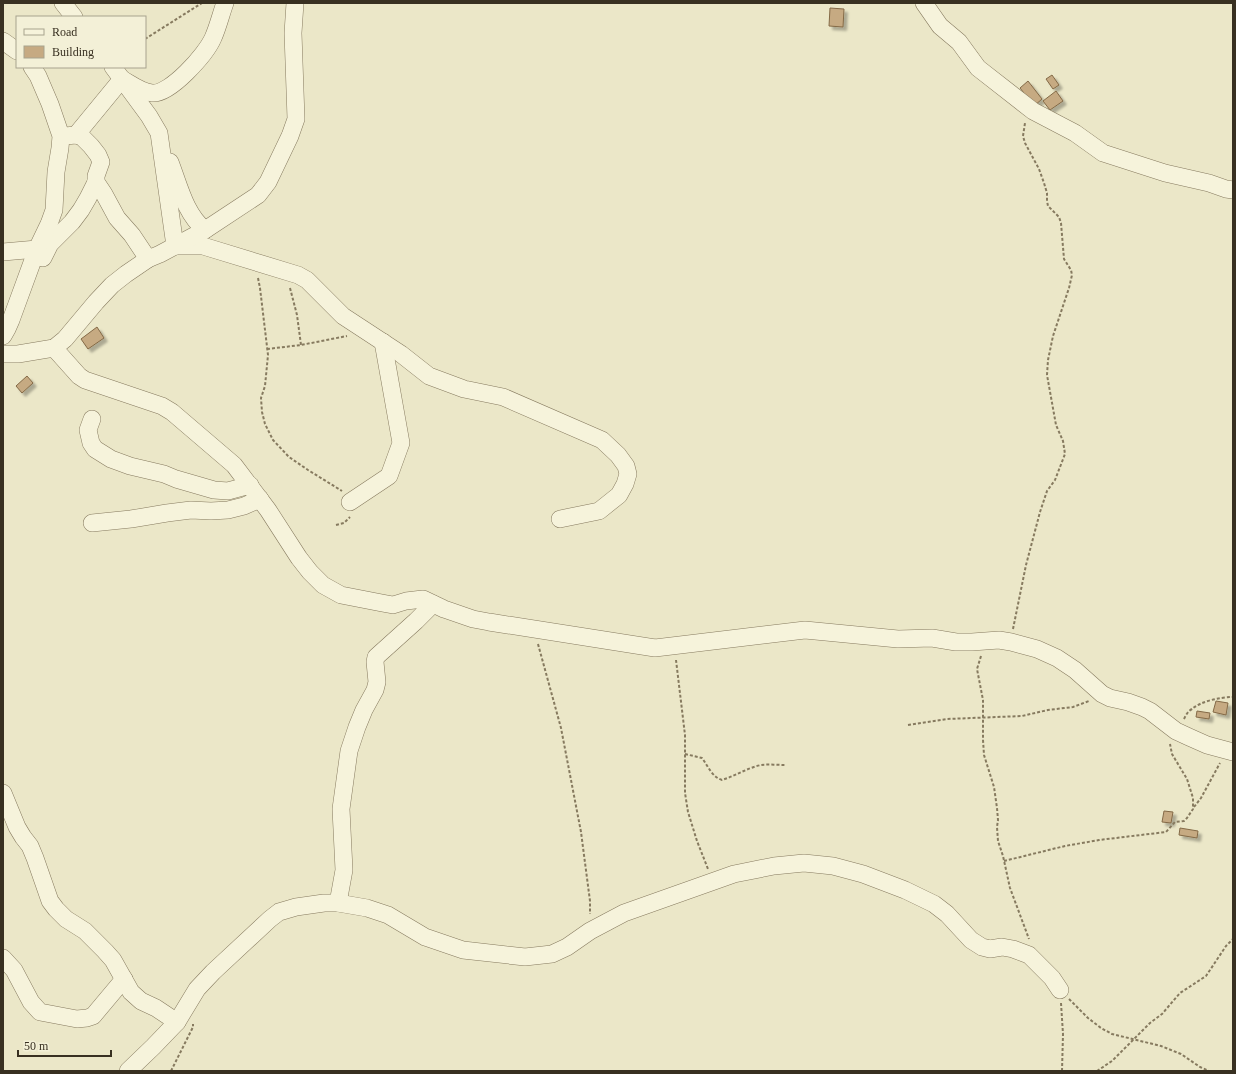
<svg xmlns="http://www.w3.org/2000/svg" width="1236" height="1074" font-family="'Times New Roman',serif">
  <defs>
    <filter id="shadow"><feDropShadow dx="3.5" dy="3.5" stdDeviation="1" flood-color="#0004"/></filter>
  </defs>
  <rect width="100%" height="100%" fill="#ebe7c8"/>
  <g fill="#c6aa82" stroke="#836946" filter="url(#shadow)">
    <path d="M830 8 844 9 843 27 829 26Z"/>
    <path d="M1052 75 1059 85 1053 89 1046 79Z"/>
    <path d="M1028 81 1042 99 1034 106 1020 88Z"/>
    <path d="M1056 91 1063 101 1050 110 1043 101Z"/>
    <path d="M97 327 104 338 88 349 81 339Z"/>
    <path d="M27 376 33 383 22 393 16 386Z"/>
    <path d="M1216 701 1228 703 1226 715 1213 712Z"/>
    <path d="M1197 711 1210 713 1209 719 1196 717Z"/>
    <path d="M1164 811 1173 812 1171 823 1162 822Z"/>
    <path d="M1180 828 1198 831 1197 838 1179 835Z"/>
  </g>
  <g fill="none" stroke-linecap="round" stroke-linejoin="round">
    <defs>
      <g id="minor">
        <path d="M63 3 74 17"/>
        <path d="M924 3 940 26 959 42 978 68 1033 111 1075 133 1103 153 1165 173 1209 183 1226 189 1233 190"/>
        <path d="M3 41 17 51"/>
        <path d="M113 67 149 116 159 133 175 246H203L298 275 307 280 343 316 401 354 429 376 464 389 503 397 602 440 618 455 626 466 628 474 625 484 619 495 599 511 560 519"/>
        <path d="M76 135 122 79C131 84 141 92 152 93 170 95 206 54 213 38 218 27 221 14 225 3"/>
        <path d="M65 136 76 135 82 137 91 146 98 155 101 162 96 176V182L104 194 117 218 132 235 148 259"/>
        <path d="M170 162C179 185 185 214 205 230"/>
        <path d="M3 252 37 249"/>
        <path d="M43 258 50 244 72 222 81 210 88 198 96 182"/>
        <path d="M3 336 7 329 11 320 37 249 49 224 54 210 56 172 60 148 61 136 50 104 38 76 32 67"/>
        <path d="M54 348 79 376 85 380 162 406 172 412 234 465 268 510 299 558 310 572 323 585 341 595 382 603 393 605 406 601 423 599 444 609 473 619 489 622 655 648 805 630 898 639 932 638 956 642H972L999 640 1011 642 1037 649 1057 658 1075 670 1102 694 1110 698 1128 702 1142 707 1150 711 1176 731 1189 737 1207 745 1233 752"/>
        <path d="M3 354H18L54 348 65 339 96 302 112 285 126 274 148 259 160 254 205 230 258 195 268 182 290 136 296 119 293 33 295 3"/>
        <path d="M92 419 88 430 91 443 95 449 111 459 130 466 164 474 176 479 214 490 228 491 250 485"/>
        <path d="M350 502 389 476 401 443 383 342"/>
        <path d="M92 523 131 519 167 513 191 510 211 511 228 510 244 506 260 499"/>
        <path d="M3 793 17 827 23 837 30 846 35 858 50 901 56 909 66 919 85 931 105 951 113 960 131 992 141 1001 156 1008 177 1022"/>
        <path d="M338 903 344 870 341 809 349 751 357 727 364 710 375 690 377 682 375 662 376 657 416 621 433 604"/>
        <path d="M3 958 14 970 31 1002 40 1012 77 1019 87 1018 93 1016 124 979"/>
        <path d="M128 1071 153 1047 177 1022 197 989 213 972 270 919 279 912 296 907 324 903H338L367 908 388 915 425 937 463 950 525 957 552 954 567 947 590 931 624 913 734 874 774 866 804 863 833 866 863 874 905 890 934 904 947 914 971 940 982 947 990 949 1002 947 1013 949 1029 955 1052 978 1060 990"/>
      </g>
    </defs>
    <use href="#minor" stroke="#867a5f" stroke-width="18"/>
    <g stroke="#867a5f" stroke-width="2" stroke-dasharray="3 2" stroke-linecap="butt">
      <path d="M145 39 202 3"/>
      <path d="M258 278 260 288 268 355 265 386 261 398 262 412 265 424 273 440 289 457 308 470 342 491"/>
      <path d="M290 288 297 315 301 345"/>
      <path d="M267 349 301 345 347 336"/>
      <path d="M336 525 344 523 350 517"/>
      <path d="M1013 629 1026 565 1040 512 1047 491 1055 480 1065 454 1063 441 1056 425 1047 375 1048 360 1053 336 1069 288 1072 275 1071 270 1064 259 1061 223 1059 217 1048 206 1047 201V193L1044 183 1039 169 1025 143 1023 136 1025 123"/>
      <path d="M538 644 561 728 581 832 590 901V914"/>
      <path d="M981 656 977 669 983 700V740L984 755 994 787 997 808 998 820 997 827 998 841 1003 856 1010 888 1029 939"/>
      <path d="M676 660 685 735V793L688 812 697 841 708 869"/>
      <path d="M1184 719C1186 715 1188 711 1192 709 1201 701 1221 697 1233 697"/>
      <path d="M908 725 947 719 1022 716 1048 710 1073 707 1089 701"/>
      <path d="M685 754 702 758C708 766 712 777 722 780 735 776 747 768 761 765 769 764 778 765 786 765"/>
      <path d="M1194 807 1201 798 1220 763"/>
      <path d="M1004 861 1065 846 1099 840 1166 832 1175 822 1184 821 1187 818 1193 809V798L1187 779 1172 754 1170 744"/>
      <path d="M1069 999 1088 1018 1101 1028 1112 1034 1161 1046 1181 1054 1200 1067 1209 1071"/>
      <path d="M1061 1003 1063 1034 1062 1071"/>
      <path d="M171 1071 193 1027V1024"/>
      <path d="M1097 1071 1112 1061 1150 1023 1162 1014 1180 993 1206 976 1226 946 1233 939"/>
    </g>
    <use href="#minor" stroke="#f6f3db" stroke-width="17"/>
  </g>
  <rect width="1236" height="1074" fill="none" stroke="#383021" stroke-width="8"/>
  <rect x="16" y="16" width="130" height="52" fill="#f3f0d7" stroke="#a8a38e"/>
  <rect x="24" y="29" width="20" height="6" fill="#f6f3db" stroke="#a8a38e"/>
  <text x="52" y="36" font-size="12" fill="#383021">Road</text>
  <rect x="24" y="46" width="20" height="12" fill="#c6aa82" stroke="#a8a38e"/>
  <text x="52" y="56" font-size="12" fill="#383021">Building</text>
  <path d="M18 1050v6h93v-6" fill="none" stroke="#383021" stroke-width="2"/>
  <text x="24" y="1050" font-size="12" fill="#383021" stroke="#f3f0d7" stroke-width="3" paint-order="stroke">50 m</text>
</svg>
